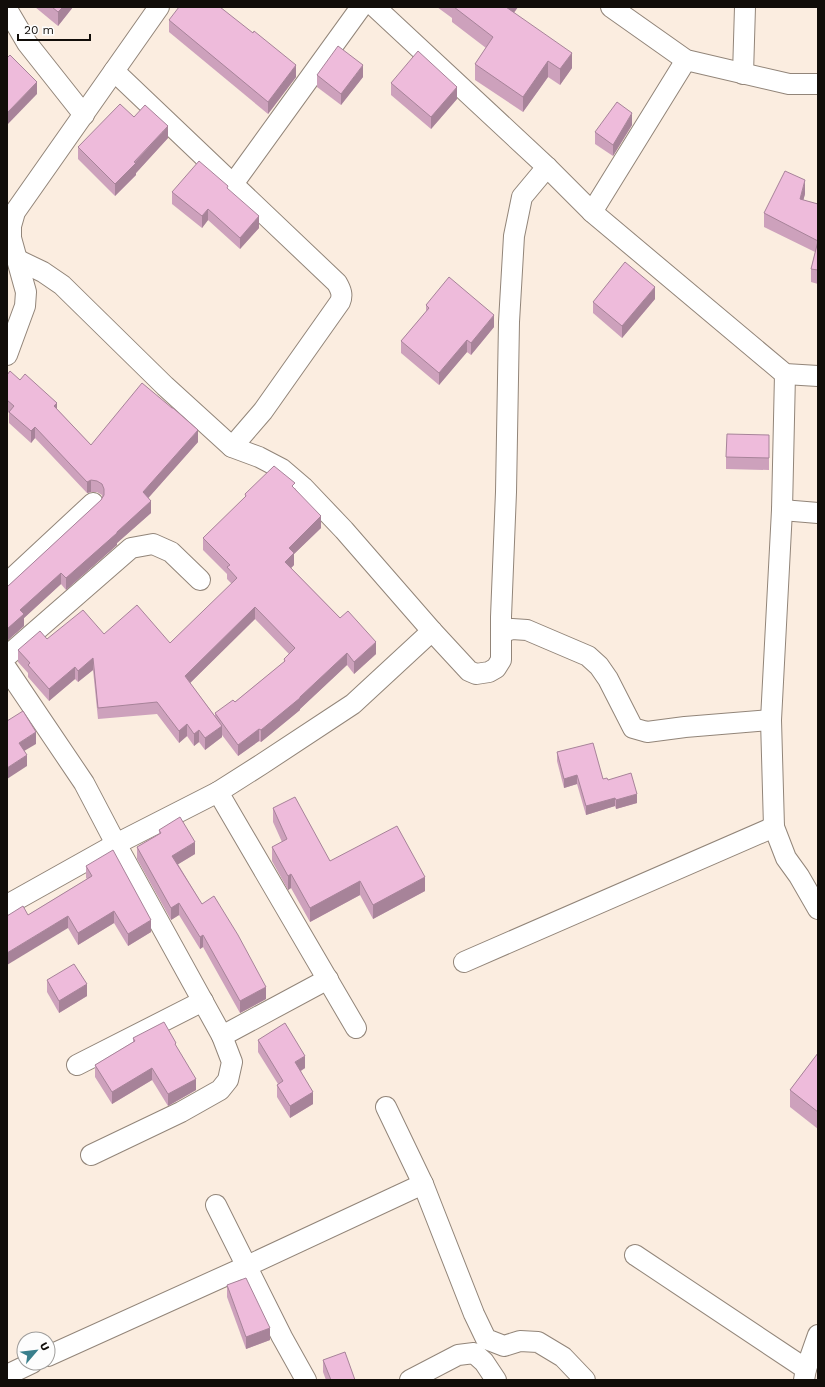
<svg xmlns="http://www.w3.org/2000/svg" width="825" height="1387" font-family="'Work Sans',sans-serif">
  <rect width="100%" height="100%" fill="#fbede0"/>
  <g fill="none" stroke-linecap="round" stroke-linejoin="round">
    <defs>
      <g id="street">
        <path d="M375 7 547 167 592 212 785 374 818 376"/>
        <path d="M611 7 686 60 789 84H818"/>
        <path d="M7 9 27 43 84 115"/>
        <path d="M114 71 337 283C341 290 343 295 340 302L263 411 232 447"/>
        <path d="M743 74 745 7"/>
        <path d="M233 184 361 7"/>
        <path d="M592 212 686 60"/>
        <path d="M18 260 43 272 62 285 165 386 232 447 259 457 282 469 303 487 344 530 432 631 469 671 476 674 489 672 496 668 501 660V617L506 492 509 322 514 236 522 197 547 167"/>
        <path d="M7 355 25 306 26 292 11 238V226L15 212 159 7"/>
        <path d="M785 374 782 510 771 720 774 827 786 858 799 876 818 909"/>
        <path d="M782 510 818 513"/>
        <path d="M7 583 93 503"/>
        <path d="M501 633 512 629 527 630 588 656 599 666 608 679 633 728 647 732 685 727 771 720"/>
        <path d="M7 656 131 548 153 544 171 552 200 580"/>
        <path d="M7 669 84 783 116 844 222 1036 232 1062 228 1080 220 1090 181 1112 91 1155"/>
        <path d="M218 792 356 1028"/>
        <path d="M7 905 116 844 218 792 262 764 353 704 432 631"/>
        <path d="M464 962 774 827"/>
        <path d="M222 1036 328 979"/>
        <path d="M77 1065 203 1001"/>
        <path d="M386 1107 423 1184 474 1314 486 1339 504 1346 520 1341 538 1342 563 1357 585 1380"/>
        <path d="M216 1205 282 1337 306 1380"/>
        <path d="M635 1255 806 1369"/>
        <path d="M48 1356 247 1266 423 1184"/>
        <path d="M7 1375 32 1363"/>
        <path d="M410 1380 458 1355 474 1353 484 1362 496 1380"/>
        <path d="M804 1380 806 1369 818 1335"/>
      </g>
    </defs>
    <use href="#street" stroke="#928579" stroke-width="22"/>
    <use href="#street" stroke="#fff" stroke-width="20"/>
  </g>
  <g fill="#cda1bc" fill-rule="evenodd">
    <path d="M35 7H73L58 26Z"/>
    <path d="M437 7H518L514 13 572 68 560 85 548 77 523 112 475 80V64L486 48 452 22V18Z"/>
    <path d="M169 20 296 77 268 114 169 32Z"/>
    <path d="M317 75 363 77 341 105 317 87Z"/>
    <path d="M391 83 457 99 431 129 391 95Z"/>
    <path d="M134 117 168 138 136 173V175L115 196 78 159V147Z"/>
    <path d="M632 125 613 156 595 144V132Z"/>
    <path d="M228 189 259 228 240 249 208 220 202 228 172 204V192Z"/>
    <path d="M805 194 803 200 818 204V284L811 282V269L815 252 764 227V213Z"/>
    <path d="M655 299 622 338 593 313V302Z"/>
    <path d="M426 305 494 327 471 355 467 352 439 385 401 353V341L426 312Z"/>
    <path d="M7 375 20 380 57 409 91 445 198 442 148 498 151 513 117 543V545L66 590 61 584 24 618V626L7 641V587L101 500 102 497V495L97 492H91L87 493 35 438 31 443 9 423V413L7 411Z"/>
    <path d="M769 435V470L726 469V457Z"/>
    <path d="M295 488 321 528 294 554V565L291 568 376 654 354 674 347 665 300 709V710L261 742 259 741 238 756 222 735V737L205 750 199 742 194 746 187 736 179 743 157 714 98 719 93 670 78 682 75 679 49 701 28 677V673L18 662V650L47 639 104 634 170 643 232 584 227 579V574L203 550V538L245 498V494ZM255 619 289 654 284 659V662L235 702 215 713V716L190 683Z"/>
    <path d="M557 752 603 779 608 780 637 803 616 809 615 806 586 815 577 784 564 788 557 761Z"/>
    <path d="M273 808 330 861 425 891 373 919 360 895 310 922 291 888 288 890 272 861V847L282 842 273 822Z"/>
    <path d="M159 830 195 854 178 864 202 904 266 999 240 1013 203 947 200 949 179 915 171 920 137 859V847L159 834Z"/>
    <path d="M86 866 151 932 128 946 114 923 78 945 68 928 28 915 87 879 86 878Z"/>
    <path d="M47 980 87 996 59 1013 47 992Z"/>
    <path d="M133 1038 176 1047 196 1090 168 1106 152 1080 112 1104 95 1077V1065L133 1042Z"/>
    <path d="M258 1040 305 1068 301 1071 313 1104 290 1118 277 1097V1085L278 1084 258 1052Z"/>
    <path d="M818 1053V1129L790 1107V1090Z"/>
    <path d="M227 1285 270 1340 246 1349 227 1297Z"/>
    <path d="M323 1360 355 1380H326L323 1372Z"/>
  </g>
  <g fill="#a78399">
    <path d="M63 7H73L58 26V12Z"/>
    <path d="M506 7H518L506 23Z"/>
    <path d="M572 53V68L560 85V69Z"/>
    <path d="M548 61V77L523 112V97Z"/>
    <path d="M296 65V77L268 114V102Z"/>
    <path d="M363 65V77L341 105V94Z"/>
    <path d="M37 82V94L7 125V113Z"/>
    <path d="M457 87V99L431 129V117Z"/>
    <path d="M632 113V125L613 156V145Z"/>
    <path d="M168 126V138L136 173V175L115 196V184Z"/>
    <path d="M805 180V194L800 213V199Z"/>
    <path d="M208 209V220L202 228V216Z"/>
    <path d="M259 216V228L240 249V238Z"/>
    <path d="M655 287V299L622 338V326Z"/>
    <path d="M494 315V327L471 355V343Z"/>
    <path d="M467 340V352L439 385V373Z"/>
    <path d="M57 403V414L54 406Z"/>
    <path d="M35 427V438L31 443V431Z"/>
    <path d="M198 430V442L143 504V492Z"/>
    <path d="M91 480V492L87 493V482Z"/>
    <path d="M151 501V513L117 543V545L66 590V578Z"/>
    <path d="M321 516V528L294 554V565L285 574V562L289 548Z"/>
    <path d="M61 573V584L24 618V626L7 641V629L20 610Z"/>
    <path d="M255 607V619L185 688V676Z"/>
    <path d="M376 642V654L354 674V662Z"/>
    <path d="M347 653V665L300 709V710L261 742V730L300 697Z"/>
    <path d="M93 658V670L78 682V671Z"/>
    <path d="M75 667V679L49 701V689Z"/>
    <path d="M187 724V736L179 743V731Z"/>
    <path d="M222 726V737L205 750V738Z"/>
    <path d="M259 729V741L238 756V745Z"/>
    <path d="M199 730V742L194 746V734Z"/>
    <path d="M36 732V744L19 754V743Z"/>
    <path d="M27 755V766L7 779V768Z"/>
    <path d="M577 775V784L564 788V779Z"/>
    <path d="M637 794V803L616 809V800Z"/>
    <path d="M615 798V806L586 815V806Z"/>
    <path d="M195 842V854L172 868V856Z"/>
    <path d="M291 874V888L288 890V876Z"/>
    <path d="M425 877V891L373 919V905Z"/>
    <path d="M360 881V895L310 922V908Z"/>
    <path d="M179 903V915L171 920V908Z"/>
    <path d="M114 911V923L78 945V933Z"/>
    <path d="M68 916V928L7 965V953Z"/>
    <path d="M151 920V932L128 946V934Z"/>
    <path d="M203 935V947L200 949V937Z"/>
    <path d="M87 984V996L59 1013V1001Z"/>
    <path d="M266 987V999L240 1013V1001Z"/>
    <path d="M305 1056V1068L295 1074V1062Z"/>
    <path d="M152 1068V1080L112 1104V1092Z"/>
    <path d="M196 1079V1090L168 1106V1094Z"/>
    <path d="M313 1092V1104L290 1118V1106Z"/>
    <path d="M270 1328V1340L246 1349V1337Z"/>
  </g>
  <g fill="#eebbdb" stroke="#a78399">
    <path d="M52 7H63L58 12Z"/>
    <path d="M179 7H220L253 33 254 31 296 65 268 102 169 20Z"/>
    <path d="M454 7H506L572 53 560 69 548 61 523 97 475 64 493 37Z"/>
    <path d="M338 46 363 65 341 94 317 75Z"/>
    <path d="M418 51 457 87 431 117 391 83Z"/>
    <path d="M10 55 37 82 7 113V58Z"/>
    <path d="M617 102 632 113 613 145 595 132Z"/>
    <path d="M120 104 134 117 145 105 168 126 134 162 136 163 115 184 78 147Z"/>
    <path d="M199 161 228 186 227 188 259 216 240 238 208 209 202 216 172 192Z"/>
    <path d="M785 171 805 180 800 199 818 204V270L811 269 818 241 764 213Z"/>
    <path d="M625 262 655 287 622 326 593 302Z"/>
    <path d="M449 277 494 315 471 343 467 340 439 373 401 341 429 308 426 305Z"/>
    <path d="M10 371 20 380 25 374 57 403 54 406 91 445 142 383 172 408H173L198 430 143 492 151 501 117 532V533L66 578 61 573 20 610 24 614 7 629V587L101 500 104 495V489L102 484 97 481 91 480 87 482 35 427 31 431 9 412 14 406 7 400V375Z"/>
    <path d="M727 434 769 435V458L726 457Z"/>
    <path d="M274 466 295 483 292 486 321 516 289 548 294 553 285 562 340 618 348 611 376 642 354 662 347 653 300 697V698L261 730 259 729 238 745 215 713 233 700 235 702 285 661 284 659 295 648 255 607 185 676 222 726 205 738 199 730 194 734 187 724 179 731 157 702 98 708 93 658 78 671 75 667 49 689 28 665 30 663 18 650 40 631 47 639 83 610 104 634 137 605 170 643 237 578 227 567 230 565 203 538 246 496 245 494Z"/>
    <path d="M23 711 36 732 19 743 27 755 7 768V721Z"/>
    <path d="M593 743 603 779 607 778 608 780 631 773 637 794 616 800 615 798 586 806 577 775 564 779 557 752Z"/>
    <path d="M295 797 330 861 397 826 425 877 373 905 360 881 310 908 291 874 288 876 272 847 287 839 273 808Z"/>
    <path d="M180 817 195 842 172 856 202 904 214 896 238 935 266 987 240 1001 203 935 200 937 179 903 171 908 137 847 161 833 159 830Z"/>
    <path d="M113 850 151 920 128 934 114 911 78 933 68 916 7 953V916L23 906 28 915 92 876 86 866Z"/>
    <path d="M74 964 87 984 59 1001 47 980Z"/>
    <path d="M164 1022 176 1043 175 1044 196 1079 168 1094 152 1068 112 1092 95 1065 135 1041 133 1038Z"/>
    <path d="M285 1023 305 1056 295 1062 313 1092 290 1106 277 1085 283 1081 258 1040Z"/>
    <path d="M818 1053V1112L790 1090Z"/>
    <path d="M246 1278 270 1328 246 1337 227 1285Z"/>
    <path d="M345 1352 355 1380H331L323 1360Z"/>
  </g>
  <rect width="825" height="1387" fill="none" stroke="#110d09" stroke-width="16"/>
  <g transform="translate(36 1351) rotate(62)"><circle r="19" fill="#fdfdfd" stroke="#9f9d9b"/>
  <path d="M0-3L7 15L0 10L-7 15Z" fill="#397f8c"/>
  <text y="-6" font-size="11" font-weight="bold" text-anchor="middle" fill="#110d09">U</text>
  </g>
  <path d="M18 34v6h72v-6" fill="none" stroke="#110d09" stroke-width="2"/>
  <text x="24" y="34" font-size="12" fill="#110d09" stroke="#fdfdfd" stroke-width="3" paint-order="stroke">20 m</text>
</svg>
